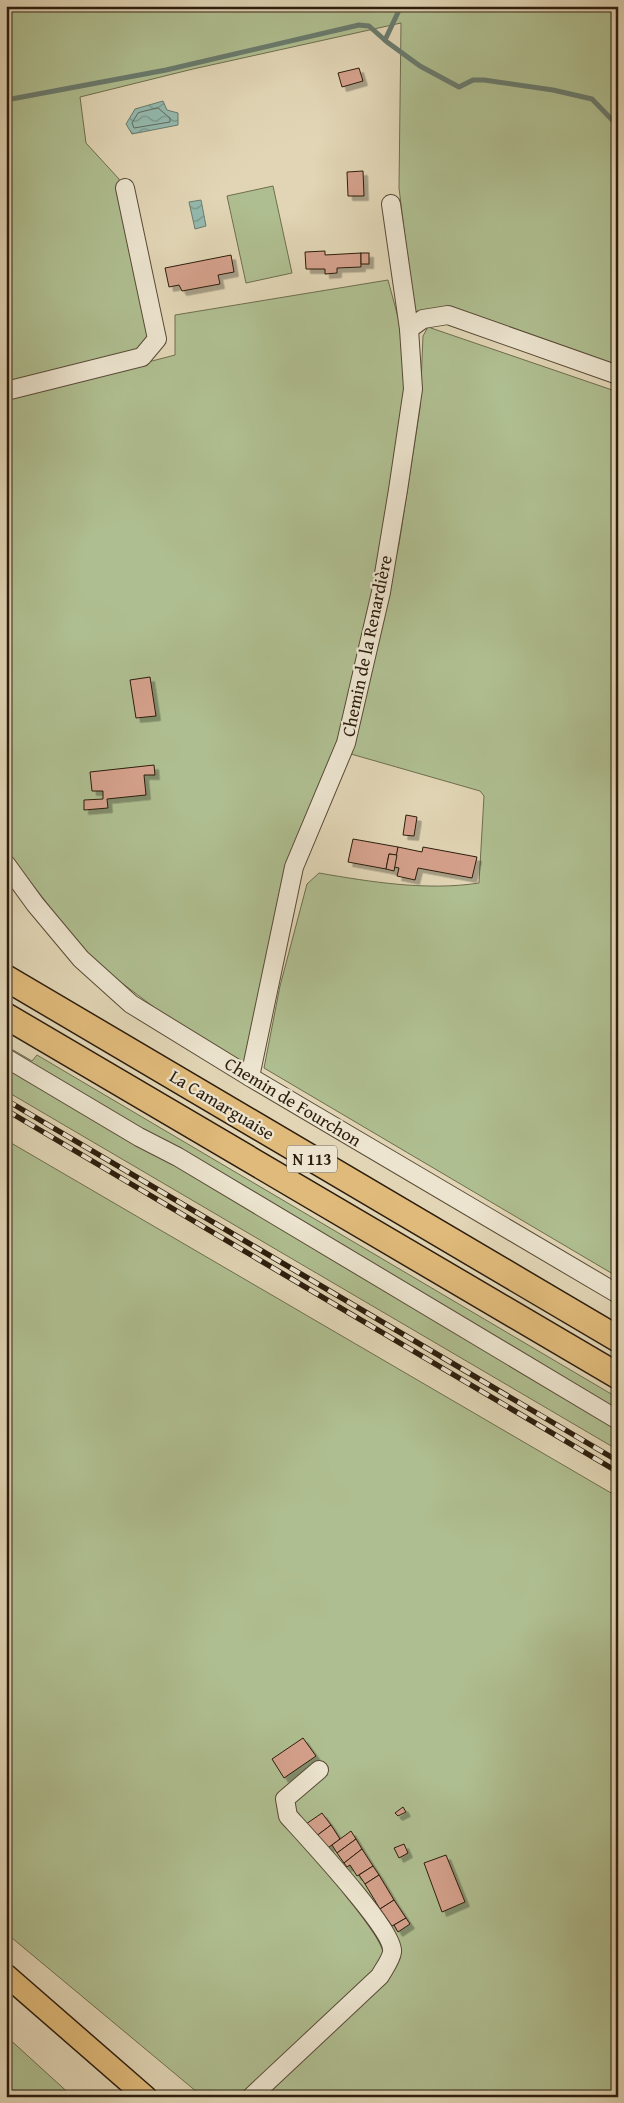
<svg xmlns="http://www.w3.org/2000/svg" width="624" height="2103" font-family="'Gentium Book Plus',serif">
  <defs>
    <pattern id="water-waves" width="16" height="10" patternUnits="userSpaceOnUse" patternTransform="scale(1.25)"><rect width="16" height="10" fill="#94b9ae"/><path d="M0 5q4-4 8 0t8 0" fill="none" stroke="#79968c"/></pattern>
    <filter id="shadow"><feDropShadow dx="4.5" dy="4.5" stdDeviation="0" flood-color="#0004"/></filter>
  </defs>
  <rect width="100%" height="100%" fill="#e1d5b5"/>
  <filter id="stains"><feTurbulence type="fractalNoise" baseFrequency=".004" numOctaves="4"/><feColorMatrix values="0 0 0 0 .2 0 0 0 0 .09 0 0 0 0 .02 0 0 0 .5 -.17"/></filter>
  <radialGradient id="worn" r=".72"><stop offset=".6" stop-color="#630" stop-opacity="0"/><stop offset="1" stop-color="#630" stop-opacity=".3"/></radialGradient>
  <g fill="#afbe90" stroke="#6e6e4e">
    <path d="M6 6H618V365L435 309 414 312 399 188 401 23 193 69 80 97 86 143 119 179 152 345 133 353 6 382Z"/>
    <path d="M273 186 292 273 246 283 227 196Z"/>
    <path d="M388 280 406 347 403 414 392 498 364 636 339 735 309 819 246 1062 242 1065 167 1017 90 959 6 850V399L175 355V315Z"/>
    <path d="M428 327 618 392V1277L264 1068 280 986 307 884 319 873C371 882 427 891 479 883L484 796 480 791 351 754 399 544 420 408 423 336Z"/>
    <path d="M6 1038 11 1041 8 1047 32 1061 37 1055 618 1398V1450L6 1091Z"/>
    <path d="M6 1140 618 1497V2097H203L6 1933Z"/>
    <path d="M6 2036 73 2097H6Z"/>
  </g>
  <g fill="url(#water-waves)" stroke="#6a7b6e">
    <path d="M163 101 167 110 178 113V125L132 134 126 124 135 109Z"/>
    <path d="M201 200 206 226 195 229 189 202Z"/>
  </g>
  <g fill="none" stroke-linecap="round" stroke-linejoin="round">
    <path stroke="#606b5e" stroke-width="1" d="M158 108 170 118V122L134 128 132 123 138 113Z"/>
    <g stroke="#6a7b6e" stroke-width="5">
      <path d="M385 40 401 6"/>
      <path d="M6 100 166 70 359 25 369 26 387 42 420 66 459 87 473 80H484L553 90 592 99 618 126"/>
    </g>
  </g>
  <g fill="#d4a08b" stroke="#2c1d0d" filter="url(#shadow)">
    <path d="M359 68 363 81 342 87 338 73Z"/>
    <path d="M363 171 364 196H348L347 172Z"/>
    <path d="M325 251V255L361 253V267L337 268V273L325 274V269H306L305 252Z"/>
    <rect x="361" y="253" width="8" height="11"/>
    <path d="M231 255 234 272 218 275 220 284 182 291 179 285 169 287 165 268Z"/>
    <path d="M150 677 156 716 136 718 130 680Z"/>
    <path d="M154 765 155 775H144L146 795 107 799 108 808 84 810V800L103 799V791H92L90 772Z"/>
    <path d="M406 815 417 817 414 836 403 835Z"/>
    <path d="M353 839 398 847 397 855 389 854 386 869 348 862Z"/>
    <path d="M398 847 422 852 423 847 477 857 472 878 418 868 415 880 397 876 399 868 394 867Z"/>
    <path d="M389 854 397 855 394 871 386 869Z"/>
    <path d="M303 1738 316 1756 284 1778 272 1759Z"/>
    <path d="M403 1807 406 1812 398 1816 395 1813Z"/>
    <path d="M322 1813 331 1825 315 1837 306 1824Z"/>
    <path d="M331 1825 340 1839 325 1850 315 1837Z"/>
    <path d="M351 1831 356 1839 337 1853 332 1845Z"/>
    <path d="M356 1839 362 1849 344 1863 337 1853Z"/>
    <path d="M404 1844 408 1853 399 1858 394 1848Z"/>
    <path d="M362 1849 373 1866 357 1876 350 1865 347 1867 344 1863Z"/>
    <path d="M446 1855 465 1902 442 1912 424 1863Z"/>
    <path d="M373 1866 379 1875 365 1884 359 1875Z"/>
    <path d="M379 1875 394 1900 380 1909 365 1884Z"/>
    <path d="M394 1900 406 1918 392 1926 380 1909Z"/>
    <path d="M406 1918 410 1924 398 1932 394 1925Z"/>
  </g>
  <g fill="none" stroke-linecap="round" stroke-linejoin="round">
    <defs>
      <g id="minor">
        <path d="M409 329 423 319 448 315 618 375"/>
        <path d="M6 391 142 357 157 339 125 188"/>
        <path d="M6 864 35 904 81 959 131 1004 250 1077 618 1294"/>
        <path d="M6 1058 139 1137 178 1157 618 1420"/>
        <path d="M250 1077 294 867 346 743 381 592 398 490 413 389 409 329 391 204"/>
        <path d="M251 2097 380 1976C383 1970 391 1960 392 1952 395 1931 306 1836 288 1816L285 1799 319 1770"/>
      </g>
      <path id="major" d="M6 1975 146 2097"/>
      <g id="highway">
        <path d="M6 978 618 1339"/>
        <path d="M6 1016 618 1376"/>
      </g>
    </defs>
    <use href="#minor" stroke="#594b37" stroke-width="20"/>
    <use href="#major" stroke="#2c1d0d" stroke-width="24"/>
    <use href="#highway" stroke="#2c1d0d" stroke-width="28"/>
    <use href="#minor" stroke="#ece4cf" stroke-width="18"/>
    <use href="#major" stroke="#e0ba7a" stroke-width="21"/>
    <use href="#highway" stroke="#e0ba7a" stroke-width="25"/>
    <defs>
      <g id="rail">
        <path d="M6 1100 618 1461"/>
        <path d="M6 1110 618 1472"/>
      </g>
    </defs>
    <use href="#rail" stroke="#2c1d0d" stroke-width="5.5"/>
    <use href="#rail" stroke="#ece4cf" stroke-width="4" stroke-dasharray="11" stroke-linecap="butt"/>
  </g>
  <g text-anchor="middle" stroke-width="4.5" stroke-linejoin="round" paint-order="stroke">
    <rect fill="#ece4cf" stroke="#665947" stroke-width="1" x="287" y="1145.5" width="50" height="27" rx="4"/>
    <g font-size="16" font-weight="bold" fill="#2c1d0d">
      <text x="312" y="1165">N 113</text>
    </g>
    <g font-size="18" fill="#2c1d0d" stroke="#ece4cf">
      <text transform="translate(367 646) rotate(-78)" y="6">Chemin de la Renardière</text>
      <text transform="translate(293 1102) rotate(31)" y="6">Chemin de Fourchon</text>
      <text transform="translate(222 1105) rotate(31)" y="6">La Camarguaise</text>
    </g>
  </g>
  <rect width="624" height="2103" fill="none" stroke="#e1d5b5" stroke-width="25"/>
  <rect x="8" y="8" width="609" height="2088" fill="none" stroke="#2c1d0d" stroke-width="2.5"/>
  <rect x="12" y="12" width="599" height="2078" fill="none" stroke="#2c1d0d"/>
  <rect width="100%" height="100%" filter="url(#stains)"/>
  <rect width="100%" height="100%" fill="url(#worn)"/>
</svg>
